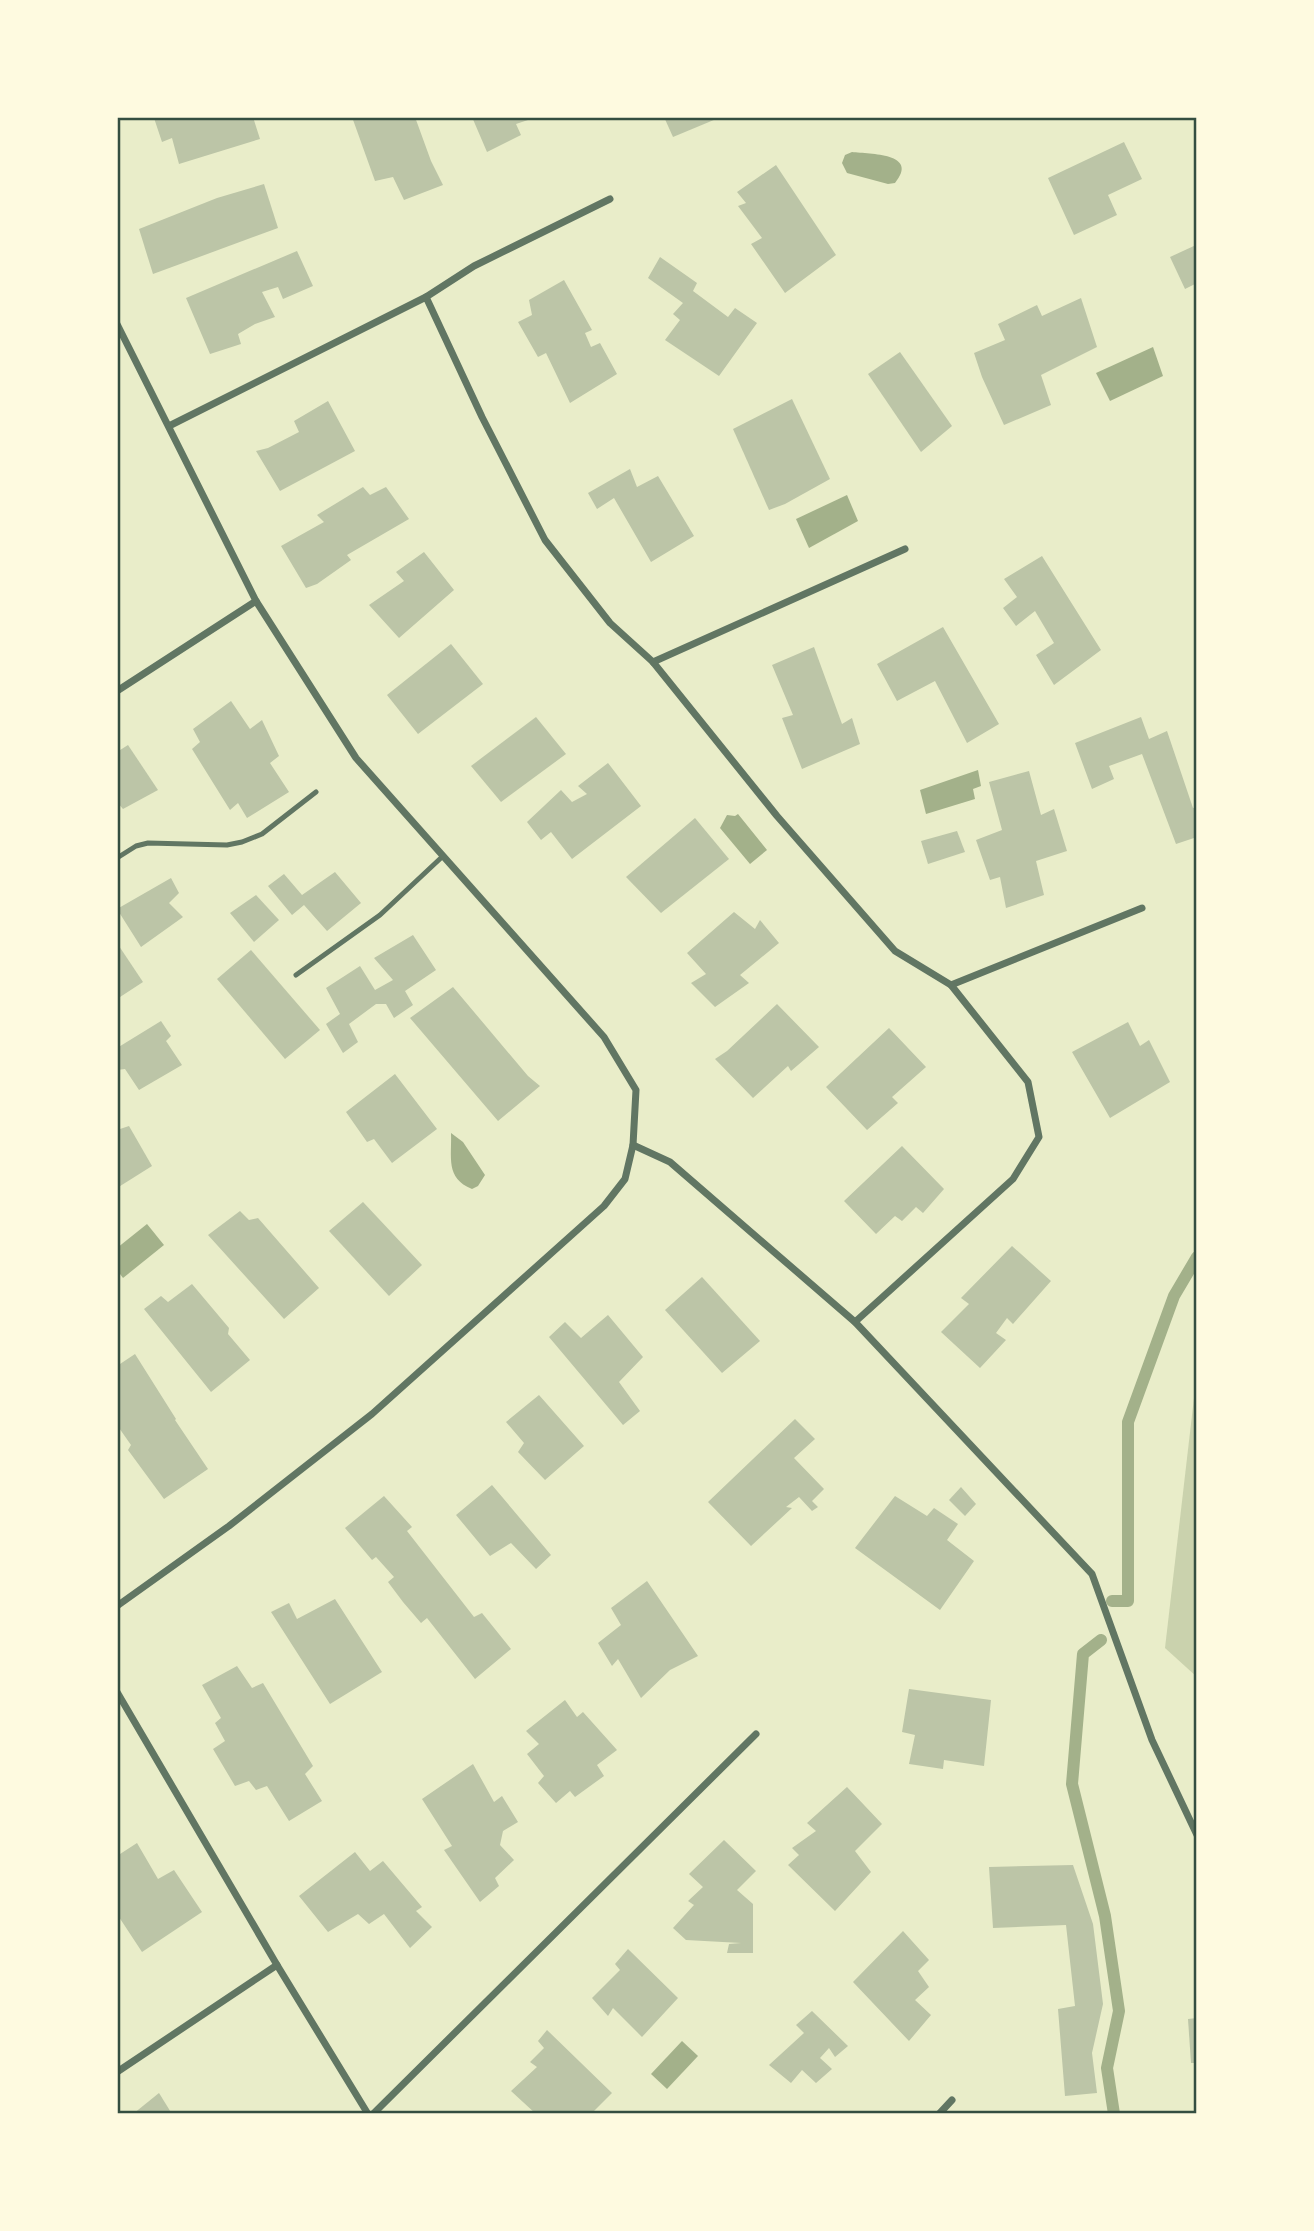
<svg xmlns="http://www.w3.org/2000/svg" width="1314" height="2231" font-family="Raleway,sans-serif">
  <rect width="100%" height="100%" fill="#e9edc9"/>
  <path fill="#cad2ad" d="M1197 1372V1677L1165 1648Z"/>
  <g fill="#a3b18a">
    <path d="M852 152C870 154 920 153 895 183L888 184 847 173 842 163 845 155Z"/>
    <path d="M1153 347 1163 376 1110 401 1096 373Z"/>
    <path d="M847 495 858 521 809 548 796 519Z"/>
    <path d="M978 770 981 786 973 789 975 799 926 814 920 790Z"/>
    <path d="M738 814 767 850 750 864 720 828 727 815 735 816Z"/>
    <path d="M451 1133 463 1142 485 1175 478 1186 472 1189C445 1178 452 1157 451 1133Z"/>
    <path d="M147 1224 164 1245 123 1278 117 1270V1248Z"/>
    <path d="M682 2041 698 2056 667 2089 651 2074Z"/>
  </g>
  <g fill="none" stroke-linecap="round" stroke-linejoin="round">
    <g stroke="#a3b18a" stroke-width="12">
      <path d="M1112 1601H1128V1422L1174 1296 1197 1257"/>
      <path d="M1101 1640 1083 1654 1072 1784 1105 1916 1119 2011 1107 2068 1114 2114"/>
    </g>
  </g>
  <g fill="#bcc5a7">
    <path d="M157 117H253L260 139 179 164 172 138 162 142 154 118Z"/>
    <path d="M352 117H415L431 161 443 185 404 200 393 177 375 181Z"/>
    <path d="M472 117H534V118L516 124 521 135 487 152Z"/>
    <path d="M664 117H721L673 137Z"/>
    <path d="M1124 142 1142 179 1108 195 1117 215 1074 235 1048 178Z"/>
    <path d="M776 165 836 255 785 293 751 244 762 238 738 206 746 203 737 192Z"/>
    <path d="M264 184 278 228 153 274 139 229 217 198Z"/>
    <path d="M1196 245 1197 283 1185 289 1170 257Z"/>
    <path d="M297 251 313 286 283 299 278 287 262 292 275 317 255 324 238 334 241 344 210 354 186 298Z"/>
    <path d="M660 257 697 283 693 291 728 317 735 308 757 323 719 376 665 340 680 320 673 314 683 303 648 278Z"/>
    <path d="M564 280 592 330 585 333 591 347 600 343 617 374 570 403 546 353 538 357 518 322 532 315 529 300Z"/>
    <path d="M1081 298 1097 347 1041 375 1051 405 1004 425 982 377 974 353 1005 340 998 324 1037 305 1042 316Z"/>
    <path d="M900 352 952 426 921 452 868 374Z"/>
    <path d="M792 399 830 479 785 504 769 510 733 429Z"/>
    <path d="M328 401 355 451 280 491 256 451 268 448 299 432 294 421Z"/>
    <path d="M630 469 637 487 658 476 694 536 651 562 614 498 597 509 588 493Z"/>
    <path d="M363 487 370 495 386 487 409 519 347 555 351 560 317 584 306 588 281 546 324 522 317 515Z"/>
    <path d="M424 552 454 590 399 638 369 605 404 581 396 572Z"/>
    <path d="M1042 556 1101 650 1054 685 1036 655 1054 643 1035 611 1016 626 1003 608 1017 597 1004 579Z"/>
    <path d="M943 627 999 724 967 743 935 681 897 701 877 664Z"/>
    <path d="M451 644 483 684 418 734 387 695Z"/>
    <path d="M814 647 842 724 852 718 860 744 802 769 782 718 793 715 772 665Z"/>
    <path d="M231 701 250 729 262 720 279 756 270 763 289 792 247 818 238 803 230 810 192 749 200 742 193 729Z"/>
    <path d="M536 717 566 754 501 802 471 766Z"/>
    <path d="M1141 717 1149 739 1167 731 1193 808 1197 807V837L1176 844 1142 754 1109 766 1114 779 1092 789 1075 743Z"/>
    <path d="M128 745 158 790 123 809 117 802V752Z"/>
    <path d="M608 763 641 806 572 859 551 832 541 840 527 822 561 790 572 802 587 794 578 786Z"/>
    <path d="M1029 771 1041 815 1054 809 1067 851 1036 861 1044 895 1006 908 1000 877 990 880 976 840 1002 830 989 782Z"/>
    <path d="M695 818 729 859 661 913 626 877Z"/>
    <path d="M957 831 965 852 928 864 921 841Z"/>
    <path d="M335 872 361 903 327 931 304 905 292 915 268 886 284 874 302 895Z"/>
    <path d="M171 878 179 893 169 903 183 917 141 947 117 909Z"/>
    <path d="M256 895 279 920 254 942 230 913Z"/>
    <path d="M734 912 755 929 760 920 779 943 740 975 749 983 715 1007 691 983 706 974 687 953Z"/>
    <path d="M413 935 436 970 405 991 413 1005 394 1018 386 1004H376L349 1024 358 1042 343 1053 326 1024 340 1014 326 988 360 966 375 990 393 980 374 958Z"/>
    <path d="M117 943 143 982 117 999Z"/>
    <path d="M251 950 320 1030 285 1059 217 979Z"/>
    <path d="M453 987 528 1076 540 1086 498 1121 410 1018Z"/>
    <path d="M777 1004 819 1047 791 1071 788 1066 753 1098 715 1059 727 1051Z"/>
    <path d="M161 1021 171 1036 166 1041 182 1065 139 1090 125 1069 117 1070V1048Z"/>
    <path d="M1128 1022 1140 1046 1149 1040 1170 1082 1110 1118 1072 1052Z"/>
    <path d="M889 1028 926 1067 892 1097 898 1103 867 1130 826 1087Z"/>
    <path d="M395 1074 437 1129 392 1163 374 1139 367 1142 346 1112Z"/>
    <path d="M129 1126 152 1166 117 1188V1130Z"/>
    <path d="M902 1146 944 1189 923 1213 916 1207 902 1221 895 1216 876 1234 844 1201Z"/>
    <path d="M363 1202 422 1265 389 1296 329 1231Z"/>
    <path d="M240 1211 249 1220 258 1218 319 1288 284 1319 208 1235Z"/>
    <path d="M1012 1246 1051 1281 1013 1324 1007 1318 996 1333 1006 1340 980 1368 941 1332 969 1304 961 1298Z"/>
    <path d="M702 1277 760 1341 722 1373 665 1310Z"/>
    <path d="M192 1284 229 1328 228 1334 250 1360 211 1392 144 1309 161 1296 168 1302Z"/>
    <path d="M608 1315 643 1357 619 1382 640 1411 623 1425 549 1337 565 1322 581 1338Z"/>
    <path d="M135 1354 176 1419 175 1420 208 1469 164 1499 128 1450 131 1445 117 1425V1366Z"/>
    <path d="M539 1395 584 1446 545 1480 518 1452 524 1443 506 1422Z"/>
    <path d="M795 1419 815 1439 794 1458 824 1489 812 1501 818 1507 812 1511 799 1497 786 1507 792 1508 751 1546 708 1502Z"/>
    <path d="M492 1485 551 1555 536 1569 511 1543 490 1556 456 1515Z"/>
    <path d="M961 1487 976 1504 965 1516 949 1500Z"/>
    <path d="M384 1496 412 1527 407 1531 474 1617 482 1613 511 1649 475 1679 427 1618 421 1623 403 1602 388 1582 394 1577 376 1557 372 1560 345 1528Z"/>
    <path d="M895 1496 927 1516 934 1508 958 1524 947 1540 974 1561 940 1610 855 1548Z"/>
    <path d="M647 1581 698 1656 670 1670 641 1698 618 1659 612 1666 598 1643 621 1625 611 1608Z"/>
    <path d="M335 1599 382 1672 330 1704 271 1612 289 1603 297 1619Z"/>
    <path d="M237 1666 252 1688 263 1683 313 1766 305 1774 322 1801 289 1821 267 1786 256 1790 249 1781 235 1786 213 1749 225 1741 215 1723 221 1718 202 1685Z"/>
    <path d="M909 1689 991 1700 984 1766 944 1760 943 1769 909 1764 915 1735 902 1732Z"/>
    <path d="M565 1700 577 1717 583 1712 617 1750 597 1765 604 1776 575 1797 570 1791 556 1803 538 1783 544 1776 527 1754 539 1744 526 1731Z"/>
    <path d="M473 1764 494 1802 502 1796 518 1822 503 1831 500 1845 514 1860 495 1878 499 1886 480 1902 444 1850 452 1846 422 1799Z"/>
    <path d="M847 1787 882 1824 855 1851 871 1872 835 1911 788 1865 799 1855 792 1848 816 1831 807 1823Z"/>
    <path d="M724 1840 756 1871 737 1890 753 1904V1953H727L729 1944 741 1943 686 1940 673 1928 694 1905 688 1901 703 1887 689 1874Z"/>
    <path d="M137 1843 158 1879 174 1870 202 1912 142 1952 117 1914V1856Z"/>
    <path d="M355 1852 370 1871 383 1861 422 1907 416 1911 432 1927 410 1948 384 1914 369 1924 358 1914 328 1932 299 1896Z"/>
    <path d="M1073 1865 1093 1924 1103 2004 1092 2053 1097 2093 1065 2096 1058 2009 1075 2006 1066 1925 993 1928 989 1867Z"/>
    <path d="M903 1931 929 1960 918 1971 929 1987 915 2000 931 2015 909 2041 853 1982Z"/>
    <path d="M628 1949 678 1998 642 2037 613 2008 608 2016 592 1998 620 1970 615 1964Z"/>
    <path d="M812 2011 848 2046 835 2057 829 2048 820 2058 832 2069 816 2083 802 2070 791 2083 769 2065 804 2033 796 2025Z"/>
    <path d="M1197 2018V2063H1191L1188 2019Z"/>
    <path d="M547 2030 612 2093 591 2114H536L511 2091 537 2067 530 2062 544 2048 538 2041Z"/>
    <path d="M159 2093 172 2114H133Z"/>
  </g>
  <g fill="none" stroke-linecap="round" stroke-linejoin="round">
    <g stroke="#617663" stroke-width="5">
      <path d="M117 858 136 846 148 843 227 845 242 842 262 834 316 792"/>
      <path d="M296 975 380 915 443 856"/>
    </g>
    <g stroke="#617663" stroke-width="7">
      <path d="M426 297 474 266 610 199"/>
      <path d="M117 324 256 601 356 758 604 1037 636 1090 633 1145 625 1179 604 1206 372 1414 229 1526 117 1606"/>
      <path d="M169 426 426 297 482 417 545 540 610 623 653 662 777 816 895 951 951 985 1028 1082 1039 1137 1013 1179 855 1322"/>
      <path d="M653 662 905 549"/>
      <path d="M117 691 256 601"/>
      <path d="M951 985 1142 908"/>
      <path d="M633 1145 670 1162 855 1322 1092 1574 1152 1740 1197 1835"/>
      <path d="M117 1692 277 1965 368 2114"/>
      <path d="M117 2072 277 1965"/>
      <path d="M373 2114 756 1734"/>
      <path d="M939 2114 952 2100"/>
    </g>
  </g>
  <rect width="1314" height="2231" fill="none" stroke="#fefae0" stroke-width="238"/>
  <rect x="119" y="119" width="1076" height="1993" fill="none" stroke="#344e41" stroke-width="2.5"/>
</svg>
